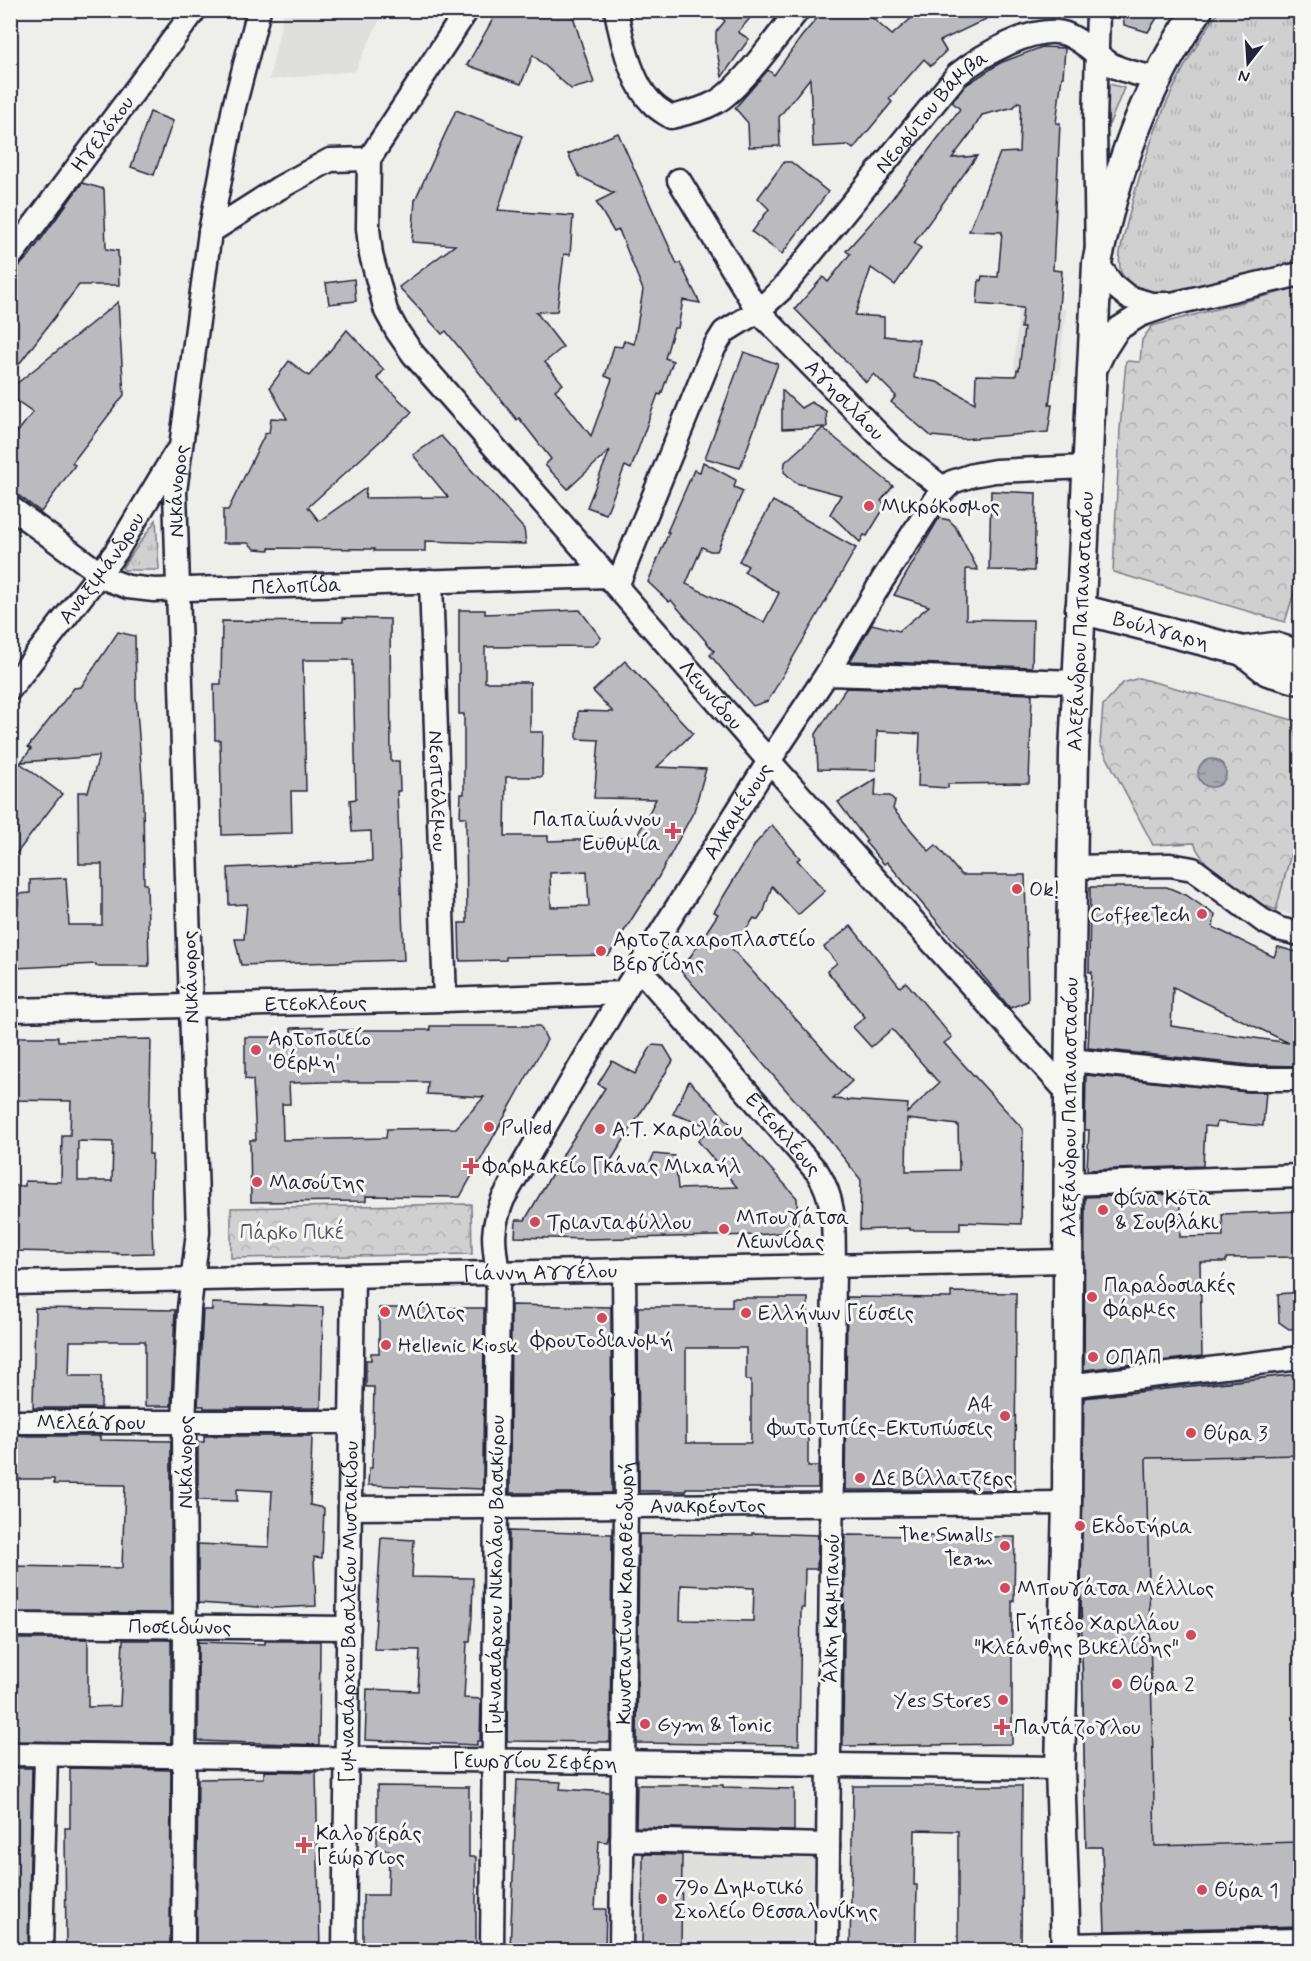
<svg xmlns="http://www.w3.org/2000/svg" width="1311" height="1961" font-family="Mynerve,sans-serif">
  <defs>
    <pattern id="grass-tufts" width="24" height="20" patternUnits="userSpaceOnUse" patternTransform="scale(1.5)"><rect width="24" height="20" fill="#d0d0d1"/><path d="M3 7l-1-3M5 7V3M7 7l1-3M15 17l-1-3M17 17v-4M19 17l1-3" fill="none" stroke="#b2b2b4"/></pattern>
    <pattern id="park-crowns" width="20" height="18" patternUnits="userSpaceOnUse" patternTransform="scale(1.5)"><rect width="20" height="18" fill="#d0d0d1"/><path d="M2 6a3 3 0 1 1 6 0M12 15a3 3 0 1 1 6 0" fill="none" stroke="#b2b2b4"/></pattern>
    <pattern id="water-ripples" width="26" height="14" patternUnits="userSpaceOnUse" patternTransform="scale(1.5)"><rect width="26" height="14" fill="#a7a7af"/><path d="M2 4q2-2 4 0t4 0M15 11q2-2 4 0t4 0" fill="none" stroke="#888890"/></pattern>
  </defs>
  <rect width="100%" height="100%" fill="#eeeeeb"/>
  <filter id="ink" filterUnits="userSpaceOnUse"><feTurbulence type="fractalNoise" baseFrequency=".0167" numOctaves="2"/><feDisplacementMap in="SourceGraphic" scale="12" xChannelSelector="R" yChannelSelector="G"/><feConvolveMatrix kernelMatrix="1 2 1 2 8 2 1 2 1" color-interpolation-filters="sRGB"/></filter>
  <g filter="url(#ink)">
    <g fill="#dfdfde">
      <path d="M284 11V10L384 11 355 71 269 80Z"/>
      <path d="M1019 305 1066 309 1059 374 1014 369Z"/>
      <path d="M1300 819V918L1276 910Z"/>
      <path d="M633 1846 814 1850 812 1950H631Z"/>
    </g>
    <g fill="url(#grass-tufts)" stroke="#797986" stroke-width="1.5">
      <path d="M1219 11H1300V263L1163 293C1148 294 1127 289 1121 272 1116 257 1124 237 1127 223 1145 146 1173 75 1219 11Z"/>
      <path d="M1106 83 1124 88 1109 125Z"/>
      <path d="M156 520 159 570H125L122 568Z"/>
    </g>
    <g fill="url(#park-crowns)" stroke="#797986" stroke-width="1.5">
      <path d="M1300 287V573L1285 622 1113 572 1120 429 1126 361 1140 362 1142 340 1152 326Z"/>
      <path d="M1139 678 1300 722V819L1276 910C1248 900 1205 871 1194 843L1153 845 1100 744 1103 705 1123 683Z"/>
      <path d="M471 1204 472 1254 231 1258V1208Z"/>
    </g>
    <path fill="#d0d0d1" stroke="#797986" stroke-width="1.5" d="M1300 1374V1926L1105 1932 1102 1847H1086L1080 1569 1084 1488 1082 1411 1084 1395Z"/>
    <circle fill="url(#water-ripples)" stroke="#727281" stroke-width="1.5" cx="1212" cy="773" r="14"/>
    <g fill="#bbbbbf" stroke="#22223b" stroke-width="1.5" fill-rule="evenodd">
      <path d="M498 10H571L594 83 571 89 533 55 521 84 467 65Z"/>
      <path d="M713 10H757L738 32 749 39 722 77 716 46V32L725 21Z"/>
      <path d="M824 10H863L892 35 921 10H1005L940 41 946 51 931 66 924 59 889 99 892 102 853 149 848 145 813 147 810 78 779 117 780 146 749 147 748 123 735 108 768 70 774 75 802 36Z"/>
      <path d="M1123 10H1162L1148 32 1124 25Z"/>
      <path d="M1042 47 1065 48 1063 77H1062L1056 123H1060L1053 270 1062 271 1058 319H1060L1049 405H1052L1048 432 963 439 931 436 891 402 896 396 874 374 866 382 795 309 823 277 828 282 850 254 846 251 888 204 960 109 952 102 966 85 1000 63ZM1018 102 1021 103 1019 152 1000 153 969 231 1002 232 998 277 982 276 981 281 979 280 977 304 1023 308 1021 328H1024L1019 370H1017L1016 376 976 375 975 403 937 382 914 378 919 340 884 336V317L855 315 871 268 895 285 921 248 914 243 977 156 952 158 971 133 982 115 1014 107Z"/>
      <path d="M456 110 522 136 498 210 573 216 570 255 564 254 557 311 536 312 563 347 545 362 563 384 555 390 591 436 612 379 605 376 614 346 622 347 624 341 634 344 643 290 619 230 614 232 596 202 614 193 579 176 568 154 618 133 677 264 680 263 700 303 683 300 678 328H674L665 358 673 361 661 395 658 394 631 469 625 466 606 514 587 507 610 450 568 489 545 465 551 459 519 418 517 420 446 331 442 334 399 287 455 245 412 242 415 200Z"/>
      <path d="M150 112 173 121 154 175 131 167Z"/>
      <path d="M784 162H791L828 192 782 254 752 232 769 209 758 198Z"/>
      <path d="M82 183 104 189 106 249 118 251 119 285H79L10 376V276L29 256Z"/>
      <path d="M354 279 356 301 329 304 326 283Z"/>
      <path d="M118 302 124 395 72 463 75 465 41 512 10 489V442L33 412 10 396V389Z"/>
      <path d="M347 330 384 370 377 378 412 412 308 507 319 521 366 488 365 498 448 497 413 455 441 436 524 529 526 544 425 541V551H374V549L269 548V550L255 549 248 543H223V510H228L265 434 269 433 271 418 287 419 270 387 289 361 309 376Z"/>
      <path d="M744 352 778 364 740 468 705 458Z"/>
      <path d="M782 390 801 408 811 402 826 411 827 427 782 429Z"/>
      <path d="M823 428 893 486 881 501 886 505 867 536 864 535 860 542 830 514 841 495 796 483 784 472 785 462Z"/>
      <path d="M703 462 736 480 734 487 743 491 717 551H710L702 547 686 584 764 622 779 593 744 572 748 566 739 561 773 501 856 548 768 701 753 706 710 655 714 651 671 600 669 602 648 582 669 532H667L694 470 700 472Z"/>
      <path d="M991 491 1036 493 1034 571 989 570Z"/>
      <path d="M939 518 949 520 955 526 978 570 966 569V619L1033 620 1032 667 850 661 872 624 899 631 929 606 894 595Z"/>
      <path d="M459 610H485V614L580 610 601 638 593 646 485 647V682H530V732H543L542 777H506L505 836H548V841L636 838 656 799 594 798 599 740 577 739 578 711 613 712 593 691 625 661 693 733 657 767 706 769 694 811 659 876 609 955 506 957V960L460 961 459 923H467L466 817H460L461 794H464V714H459ZM587 871 589 906 551 907 550 873Z"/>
      <path d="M343 618 390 619 391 761H399L400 791H397L404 960 241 965 235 939H244L247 904 229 905 228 868 372 861 371 831 352 832 350 800 356 799 353 660H303L306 791H291L292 833 222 835 220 740H215L214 684H221L222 621 343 622Z"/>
      <path d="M118 632 135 636 136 696 143 791 144 884H147L149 966H96V964L15 968 14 961H10V918L18 905V894L30 893V880L66 878 69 925H102V864H79L78 792H88L99 756 21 762 31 749 28 747 74 688 81 687Z"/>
      <path d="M846 688 1032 694 1029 783 948 784V788L918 786 920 734 897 732 877 731 876 770 818 769 816 734Z"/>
      <path d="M20 763 62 794 10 862V776Z"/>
      <path d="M876 779 875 796H890L895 801 893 809 929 851 936 845 961 875H1025L1028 1001 1010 1008 887 862 884 864 865 842 867 841 838 802Z"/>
      <path d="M772 825 800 858 797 860 825 891 798 915 772 886 764 911 758 920 754 918 732 949 852 1081 833 1099 908 1104 907 1113 939 1083 892 1029 871 1047 853 1027 865 1017 827 971 837 963 824 947 851 926 900 987 906 982 952 1037 944 1043 1023 1129 1021 1224 960 1222V1230H910V1228L860 1230 861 1180 824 1133 681 971 718 914 714 912 756 843ZM907 1119 958 1125 959 1170 906 1171Z"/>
      <path d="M1090 887H1167L1186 895 1215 915 1213 927 1274 957 1278 947 1300 953V1066L1250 1065 1088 1048 1092 972H1089ZM1173 987 1289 1043 1171 1026Z"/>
      <path d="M430 1026H540L547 1040 460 1197 366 1196V1201L251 1202 250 1140H256L253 1080 245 1079V1037H291V1028L323 1027V1030H430ZM324 1082H428L427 1094 484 1097 456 1128 387 1129 386 1138 283 1140 282 1104H290L289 1083Z"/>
      <path d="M20 1037H58V1041L151 1039 149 1154H152L151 1203 153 1253 117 1254V1253L10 1251V1186H25V1181L61 1182 62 1135H70L71 1101 10 1100V1049ZM78 1141 113 1142 112 1181H78Z"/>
      <path d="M652 1045 664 1046 673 1061 605 1170 648 1167 654 1154 675 1156 678 1189 737 1187 698 1141 711 1127 673 1114 689 1081 716 1108 797 1198 798 1231 757 1235 588 1239 515 1237 516 1220H525L564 1153 605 1088 598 1084 612 1061 635 1074Z"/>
      <path d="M1086 1075 1248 1092H1266L1263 1126 1217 1122 1216 1127 1205 1126 1203 1166 1087 1170 1089 1130H1085Z"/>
      <path d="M1180 1194V1237L1223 1236 1222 1214 1300 1211V1257L1226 1258V1262H1200L1202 1356 1084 1370 1085 1197Z"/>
      <path d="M951 1292 1016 1293 1015 1490H845L847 1297 951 1298Z"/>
      <path d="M1300 1292V1328L1289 1329 1279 1322 1278 1294Z"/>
      <path d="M732 1298H808V1466H818V1488H686V1491H639L638 1307H732ZM686 1348H746V1380H751V1443H686Z"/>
      <path d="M212 1303 323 1307 321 1408H204V1406H198L203 1310H212Z"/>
      <path d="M511 1305 611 1307 612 1493H510Z"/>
      <path d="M35 1308 175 1310 171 1406H145V1341H70L69 1376H101V1408H33Z"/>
      <path d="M379 1308H484L483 1489 368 1485 369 1468H372L374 1387H366V1360H371V1353H379Z"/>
      <path d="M1300 1374V1455L1146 1458 1155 1846 1300 1842V1926L1105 1931 1102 1847H1086L1081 1597 1084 1398Z"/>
      <path d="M10 1436H100V1440L171 1441V1613L10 1612V1566L122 1568 125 1485 54 1484V1479H10Z"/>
      <path d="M204 1436H312L310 1505 324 1508 322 1558 314 1557 316 1606 273 1608 198 1603V1544L269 1547 272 1491 237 1489V1501L198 1500V1442H204Z"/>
      <path d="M509 1531 612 1534 610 1742 507 1741Z"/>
      <path d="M752 1533 818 1535 817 1569H805L804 1608H801L799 1745 637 1743 639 1534 752 1535ZM681 1585 754 1588 753 1621 680 1620Z"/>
      <path d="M845 1535 1015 1537 1014 1601H1012V1744L843 1746Z"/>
      <path d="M381 1538 414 1540 412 1577 473 1578 472 1616 470 1642H467L464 1698 481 1699 480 1741H477V1745L365 1740 367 1689 418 1691 420 1650 374 1649Z"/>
      <path d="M10 1639H88V1707L120 1706 123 1640H171V1743L10 1741Z"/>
      <path d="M265 1641H320L319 1745 198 1741V1642L265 1644Z"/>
      <path d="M10 1768H32L28 1949H10Z"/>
      <path d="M70 1768 171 1770 170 1950H66L65 1828H70Z"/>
      <path d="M264 1771 316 1772 320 1950H196L198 1779 264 1778Z"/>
      <path d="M517 1780 561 1782 560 1789 609 1792V1835L607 1842 599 1841 595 1909H606L605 1950H510Z"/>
      <path d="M637 1785H723V1787L794 1789V1831L636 1827Z"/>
      <path d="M377 1786 469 1787V1857H476V1950H363V1895H388L389 1850H377Z"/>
      <path d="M853 1786H1022L1021 1950H958V1831L915 1830 914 1885H917L916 1943 901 1942 900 1950H850Z"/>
      <path d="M643 1854 682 1855 681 1950H642Z"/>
    </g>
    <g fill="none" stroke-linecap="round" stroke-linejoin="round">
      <defs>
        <g id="minor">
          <path id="s1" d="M467 10 369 159 368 228 371 255 386 311 397 331 413 354 769 761 1069 1094"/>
          <path d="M616 10C621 38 632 84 652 103 657 109 665 113 671 117 687 113 702 110 716 102 740 89 779 34 798 10"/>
          <path d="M1098 10 1095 124 1097 263 1112 284 1128 297 1151 304H1172"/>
          <path id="s2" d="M679 180 758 311 782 289 957 75C980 56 1036 23 1066 34 1084 41 1097 56 1112 65 1125 72 1142 75 1156 78"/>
          <path d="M210 232 279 188 330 160 369 159"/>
          <path id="s3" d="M10 257 195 10"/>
          <path d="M1094 372 1104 351 1118 329 1140 315 1172 304 1300 274"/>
          <path id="s4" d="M10 507 109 580 128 587 154 590 609 576"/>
          <path id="s5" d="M431 581 445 1000"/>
          <path id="s6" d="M617 586 714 348 724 332 758 311 893 449 944 489"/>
          <path d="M827 674 1076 682"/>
          <path id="s7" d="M10 689 116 552 175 454"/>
          <path d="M1072 867 1170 865 1193 869 1262 920 1279 929 1300 934"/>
          <path id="s8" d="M639 968 818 1173C837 1203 833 1231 834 1265L827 1950"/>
          <path id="s9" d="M10 1010 445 1000 623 993"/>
          <path d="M1071 1060 1249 1079H1300"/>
          <path d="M1068 1184 1300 1176"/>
          <path id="s10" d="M10 1283 1067 1261"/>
          <path d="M1067 1386 1300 1358"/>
          <path id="s11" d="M10 1422H351"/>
          <path id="s12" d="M350 1508 1067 1503"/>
          <path id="s13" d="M10 1625 349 1628"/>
          <path id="s14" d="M10 1754 1060 1768"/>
          <path d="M622 1840 828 1845"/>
          <path d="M1066 1945 1300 1940"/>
          <path d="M41 1950 46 1755"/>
          <path id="s15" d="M183 1950 185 1627 184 1422 189 1309 198 1232 175 491 210 232 234 107 259 10"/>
          <path id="s16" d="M344 1950 353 1276"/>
          <path id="s17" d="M492 1950 498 1273C493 1241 491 1229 503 1199L623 993 769 761 827 674 883 579 937 497 952 482 973 475 995 471 1086 467"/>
          <path id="s18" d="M621 1950 626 1507 624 1270"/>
        </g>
        <g id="major">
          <path id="s19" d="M1080 609 1243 651 1274 647 1300 655"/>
          <path d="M1243 651 1268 671 1300 680"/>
          <path id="s20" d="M1066 1950 1060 1768 1067 1503 1069 1094 1074 752 1097 263C1116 172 1144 88 1198 10"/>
        </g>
      </defs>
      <use href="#minor" stroke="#22223b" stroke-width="27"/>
      <use href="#major" stroke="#22223b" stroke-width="33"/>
      <use href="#minor" stroke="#f6f6f2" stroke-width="22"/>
      <use href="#major" stroke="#f6f6f2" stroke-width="28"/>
    </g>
  </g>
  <g fill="#d1495b" stroke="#f6f6f2" stroke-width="2">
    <circle cx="869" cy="506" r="6"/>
    <path d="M670 822h6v6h6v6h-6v6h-6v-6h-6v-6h6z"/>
    <circle cx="1017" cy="889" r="6"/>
    <circle cx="1202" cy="914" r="6"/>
    <circle cx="601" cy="951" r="6"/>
    <circle cx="256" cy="1050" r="6"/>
    <circle cx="489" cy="1127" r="6"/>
    <circle cx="600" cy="1129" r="6"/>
    <path d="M468 1157h6v6h6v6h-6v6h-6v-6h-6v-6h6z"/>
    <circle cx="257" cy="1182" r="6"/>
    <circle cx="1103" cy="1210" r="6"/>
    <circle cx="535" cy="1222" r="6"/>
    <circle cx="724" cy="1229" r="6"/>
    <circle cx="1092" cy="1297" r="6"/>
    <circle cx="385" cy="1312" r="6"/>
    <circle cx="746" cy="1313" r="6"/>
    <circle cx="602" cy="1318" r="6"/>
    <circle cx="386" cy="1345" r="6"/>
    <circle cx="1093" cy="1357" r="6"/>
    <circle cx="1005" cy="1416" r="6"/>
    <circle cx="1191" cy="1433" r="6"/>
    <circle cx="860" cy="1478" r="6"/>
    <circle cx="1080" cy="1526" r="6"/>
    <circle cx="1005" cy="1546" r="6"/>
    <circle cx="1005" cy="1588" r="6"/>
    <circle cx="1191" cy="1635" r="6"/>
    <circle cx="1117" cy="1684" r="6"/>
    <circle cx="1003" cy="1700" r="6"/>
    <circle cx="645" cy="1724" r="6"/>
    <path d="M999 1718h6v6h6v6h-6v6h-6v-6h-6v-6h6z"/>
    <path d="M301 1836h6v6h6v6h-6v6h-6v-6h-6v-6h6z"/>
    <circle cx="1202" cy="1890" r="6"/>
    <circle cx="662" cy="1899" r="6"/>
  </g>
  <g text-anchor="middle" stroke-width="6" stroke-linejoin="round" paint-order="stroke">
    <g font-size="21" fill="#22223b" stroke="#f6f6f2">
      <text dy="7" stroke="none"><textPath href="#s2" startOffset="418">Νεοφύτου Βάμβα</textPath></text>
      <text dy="7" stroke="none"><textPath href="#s3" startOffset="154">Ηγελόχου</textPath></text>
      <text dy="7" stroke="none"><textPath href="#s6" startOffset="440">Αγησιλάου</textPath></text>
      <text dy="7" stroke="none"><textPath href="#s15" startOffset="1460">Νικάνορος</textPath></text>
      <text dy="7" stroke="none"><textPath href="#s7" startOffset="152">Αναξιμάνδρου</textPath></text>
      <text dy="7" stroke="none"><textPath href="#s4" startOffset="312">Πελοπίδα</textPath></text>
      <text dy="7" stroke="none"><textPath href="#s20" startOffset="1329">Αλεξάνδρου Παπαναστασίου</textPath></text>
      <text dy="7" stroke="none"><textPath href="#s19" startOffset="84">Βούλγαρη</textPath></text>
      <text dy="7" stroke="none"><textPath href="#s1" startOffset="836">Λεωνίδου</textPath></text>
      <text dy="7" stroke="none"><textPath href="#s5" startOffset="210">Νεοπτόλεμου</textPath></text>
      <text dy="7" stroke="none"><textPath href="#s17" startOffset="1206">Αλκαμένους</textPath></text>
      <text transform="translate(190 977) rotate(-92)" y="7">Νικάνορος</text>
      <text dy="7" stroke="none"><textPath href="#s9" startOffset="306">Ετεοκλέους</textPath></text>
      <text dy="7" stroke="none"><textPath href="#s20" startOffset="843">Αλεξάνδρου Παπαναστασίου</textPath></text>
      <text dy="7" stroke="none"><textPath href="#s8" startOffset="220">Ετεοκλέους</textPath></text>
      <text dy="7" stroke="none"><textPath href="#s10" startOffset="530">Γιάννη Αγγέλου</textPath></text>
      <text dy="7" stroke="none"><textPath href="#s11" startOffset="81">Μελεάγρου</textPath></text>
      <text transform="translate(185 1462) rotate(-90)" y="7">Νικάνορος</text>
      <text dy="7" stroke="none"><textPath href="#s12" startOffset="358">Ανακρέοντος</textPath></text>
      <text dy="7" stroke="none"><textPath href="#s17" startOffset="375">Γυμνασιάρχου Νικολάου Βασικύρου</textPath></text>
      <text dy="7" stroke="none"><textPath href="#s18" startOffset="357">Κωνσταντίνου Καραθεοδωρή</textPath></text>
      <text transform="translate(831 1608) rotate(-89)" y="7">Άλκη Καμπανού</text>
      <text dy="7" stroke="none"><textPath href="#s16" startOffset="338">Γυμνασιάρχου Βασιλείου Μυστακίδου</textPath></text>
      <text dy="7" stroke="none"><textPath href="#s13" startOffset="170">Ποσειδώνος</textPath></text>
      <text dy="7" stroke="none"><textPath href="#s14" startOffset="525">Γεωργίου Σεφέρη</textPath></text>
    </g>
    <g font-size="21" fill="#22223b" stroke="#f6f6f2" text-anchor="start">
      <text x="881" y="513">Μικρόκοσμος</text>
      <text x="661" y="826" text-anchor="end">Παπαϊωάννου<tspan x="661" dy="24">Ευθυμία</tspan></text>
      <text x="1029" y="896">Ok!</text>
      <text x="1190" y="921" text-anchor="end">CoffeeTech</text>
      <text x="613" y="946">Αρτοζαχαροπλαστείο<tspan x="613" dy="24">Βεργίδης</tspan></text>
      <text x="268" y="1045">Αρτοποιείο<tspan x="268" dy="24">'Θέρμη'</tspan></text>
      <text x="501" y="1134">Pulled</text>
      <text x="612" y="1136">Α.Τ. Χαριλάου</text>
      <text x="483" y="1173">Φαρμακείο Γκάνας Μιχαήλ</text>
      <text x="269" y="1189">Μασούτης</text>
      <text x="1115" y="1205">Φίνα Κότα<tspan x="1115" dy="24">&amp; Σουβλάκι</tspan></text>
      <text x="736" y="1224">Μπουγάτσα<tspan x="736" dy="24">Λεωνίδας</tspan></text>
      <text x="547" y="1229">Τριανταφύλλου</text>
      <text x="1104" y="1292">Παραδοσιακές<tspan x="1104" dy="24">Φάρμες</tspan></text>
      <text x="397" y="1319">Μίλτος</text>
      <text x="758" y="1320">Ελλήνων Γεύσεις</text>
      <text x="602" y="1347" text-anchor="middle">Φρουτοδιανομή</text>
      <text x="398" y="1352">Hellenic Kiosk</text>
      <text x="1105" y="1364">ΟΠΑΠ</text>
      <text x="993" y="1411" text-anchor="end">Α4<tspan x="993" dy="24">Φωτοτυπίες-Εκτυπώσεις</tspan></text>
      <text x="1203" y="1440">Θύρα 3</text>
      <text x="872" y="1485">Δε Βίλλατζερς</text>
      <text x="1092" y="1533">Εκδοτήρια</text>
      <text x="993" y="1541" text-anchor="end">The Smalls<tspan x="993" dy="24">Team</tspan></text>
      <text x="1017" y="1595">Μπουγάτσα Μέλλιος</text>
      <text x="1179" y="1630" text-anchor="end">Γήπεδο Χαριλάου<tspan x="1179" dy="24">"Κλεάνθης Βικελίδης"</tspan></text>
      <text x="1129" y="1691">Θύρα 2</text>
      <text x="991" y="1707" text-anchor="end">Yes Stores</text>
      <text x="657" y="1731">Gym &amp; Tonic</text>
      <text x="1014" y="1734">Παντάζογλου</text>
      <text x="316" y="1840">Καλογεράς<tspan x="316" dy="24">Γεώργιος</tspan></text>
      <text x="674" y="1894">79ο Δημοτικό<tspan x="674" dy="24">Σχολείο Θεσσαλονίκης</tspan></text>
      <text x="1214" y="1897">Θύρα 1</text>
    </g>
    <g font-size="21" fill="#565668" stroke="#f6f6f2">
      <text x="292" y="1239">Πάρκο Πικέ</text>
    </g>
  </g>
  <rect width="1311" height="1961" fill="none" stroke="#f6f6f2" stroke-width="36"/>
  <rect x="18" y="18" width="1275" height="1925" fill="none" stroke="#22223b" stroke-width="2" filter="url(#ink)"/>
  <g transform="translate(1248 63) rotate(197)" stroke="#f6f6f2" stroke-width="4.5" paint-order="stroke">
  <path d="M0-4.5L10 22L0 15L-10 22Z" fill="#22223b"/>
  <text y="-9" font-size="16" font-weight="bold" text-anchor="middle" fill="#22223b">N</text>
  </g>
</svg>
